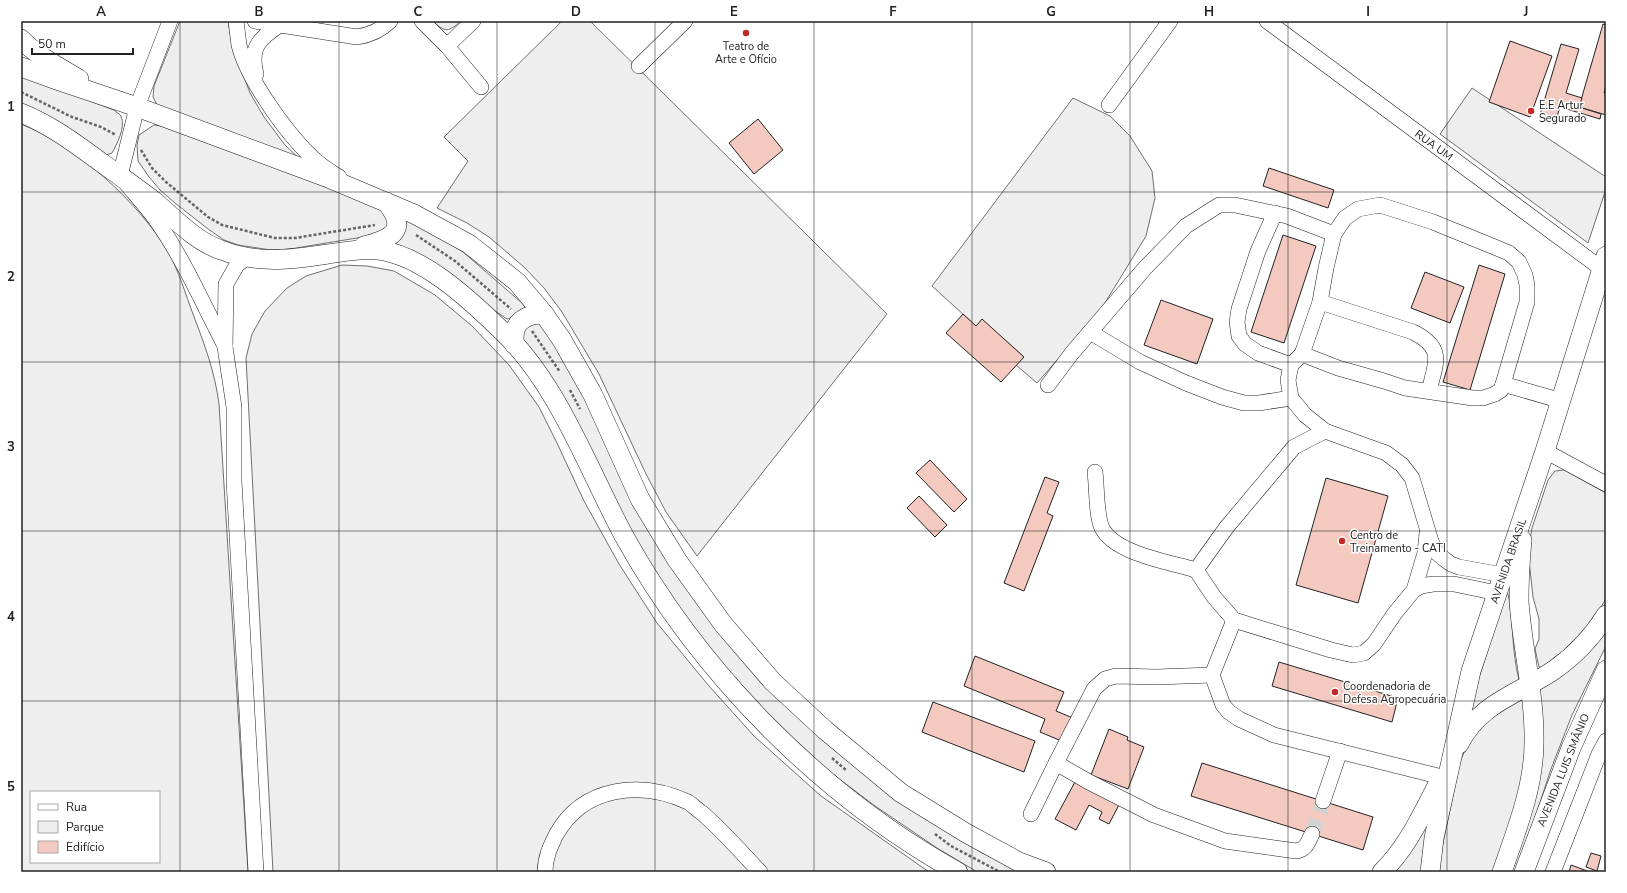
<svg xmlns="http://www.w3.org/2000/svg" width="1627" height="893" font-family="'Nunito Sans',sans-serif">
  <rect width="100%" height="100%" fill="#fff"/>
  <g fill="#eee" stroke="#6f6f6f" fill-rule="evenodd">
    <path d="M180 21H228L232 45 250 93 264 117 285 145 304 163 157 105 153 97 154 86Z"/>
    <path d="M433 21H461C449 32 445 33 433 21Z"/>
    <path d="M562 21H590L887 314 697 556 666 512 646 474 599 374 562 312 544 288 524 267 489 237 467 223 437 208 468 161 444 137Z"/>
    <path d="M21 75 114 110C116 112 120 114 121 116 126 127 117 144 112 153L106 155 92 146 77 133 21 106Z"/>
    <path d="M1472 88 1606 177V189L1588 243 1440 134Z"/>
    <path d="M1073 98 1110 116 1130 136 1152 171 1155 198 1146 236 1100 311 1037 383 1016 365 1023 356 982 320 976 326 932 286Z"/>
    <path d="M21 124C76 146 138 201 168 252 179 271 185 293 193 314 204 343 215 372 219 404L248 872H21ZM31 792H159V862H31Z"/>
    <path d="M154 125 161 126 375 205 390 220 388 228 363 237 290 249 271 250 238 245 224 240 208 229 175 203 160 190 149 177 138 161 137 145 139 135Z"/>
    <path d="M407 219 431 232 463 252 522 303 526 309 513 317 507 319 396 244 403 234Z"/>
    <path d="M342 265 367 266 394 271 435 295 472 326 509 365 539 407 557 443 584 501 619 564 657 623 709 686 754 736 821 796 929 872H273L246 358 252 334 265 311 287 288 306 276Z"/>
    <path d="M540 321 555 341 715 624 952 833 982 853 1026 872H977L974 870 937 848 875 806 830 772 795 743 731 673 698 636 664 589 520 336 521 330Z"/>
    <path d="M1564 470 1606 493V599L1580 640 1545 668 1539 667 1535 649 1539 639V619L1533 597 1528 551 1532 528 1548 480 1555 471Z"/>
    <path d="M1507 589C1514 620 1511 649 1519 680 1501 690 1482 698 1470 715L1478 681Z"/>
    <path d="M1606 628V646L1572 715 1551 769 1517 872H1509L1539 688Z"/>
    <path d="M1525 694V778L1495 872H1439L1442 848 1460 762 1470 738 1486 718Z"/>
    <path d="M1428 819 1421 872H1393Z"/>
  </g>
  <g fill="#f3c9c0" stroke="#222">
    <path d="M1603 24 1606 25V86L1604 93H1606V115L1579 107Z"/>
    <path d="M1510 41 1552 56 1530 117 1489 102Z"/>
    <path d="M1561 44 1579 49 1566 93 1582 98 1579 107 1601 114 1600 119 1560 107 1556 120 1540 115Z"/>
    <path d="M758 119 783 150 754 174 729 143Z"/>
    <path d="M1269 168 1334 190 1328 208 1263 186Z"/>
    <path d="M1283 235 1316 246 1284 343 1251 332Z"/>
    <path d="M1479 265 1505 274 1470 390 1443 382Z"/>
    <path d="M1425 272 1464 287 1450 323 1411 308Z"/>
    <path d="M1161 300 1213 319 1197 364 1144 345Z"/>
    <path d="M963 314 976 326 982 319 1024 357 1001 382 946 333Z"/>
    <path d="M930 460 967 499 954 512 916 473Z"/>
    <path d="M1045 477 1059 482 1047 513 1053 516 1024 591 1004 583Z"/>
    <path d="M1326 478 1388 496 1358 603 1296 585Z"/>
    <path d="M919 496 947 525 935 537 907 508Z"/>
    <path d="M975 656 1064 692 1056 711 1073 718 1064 742 1040 732 1045 719 964 686Z"/>
    <path d="M1279 662 1398 698 1392 722 1272 686Z"/>
    <path d="M933 702 1035 741 1024 772 922 732Z"/>
    <path d="M1109 729 1128 737 1127 740 1144 747 1128 789 1091 775Z"/>
    <path d="M1202 763 1373 817 1363 850 1191 796Z"/>
    <path d="M1076 780 1120 803 1109 824 1099 819 1102 812 1089 805 1076 830 1055 819Z"/>
    <path d="M1591 853 1601 856 1597 871 1586 867Z"/>
    <path d="M1571 865 1590 872H1569Z"/>
  </g>
  <g fill="none" stroke-linecap="round" stroke-linejoin="round">
    <path stroke="#d3d3d3" stroke-width="15" stroke-dasharray="15 8" stroke-linecap="butt" d="M1312 834 1323 801"/>
    <defs>
      <g id="minor">
        <path d="M170 21 137 107 120 176C132 191 146 206 157 221 184 260 203 304 225 346"/>
        <path d="M236 21C237 29 238 37 239 45 248 81 292 142 321 165 326 169 333 173 339 177"/>
        <path d="M255 21 357 37C370 35 380 31 390 21"/>
        <path d="M422 21 447 46 481 87"/>
        <path d="M1267 21 1602 269"/>
        <path d="M447 46 473 21"/>
        <path d="M639 66 685 21"/>
        <path d="M256 74C249 47 260 38 281 24"/>
        <path d="M1109 105 1170 21"/>
        <path d="M1275 213 1258 251 1239 309 1237 322 1239 336 1245 344 1258 353 1291 365"/>
        <path d="M247 257 237 265 226 284 225 347 234 407V481L256 872"/>
        <path d="M1320 302 1326 268 1334 234"/>
        <path d="M1090 332 1140 362 1186 383 1222 397 1244 403H1259L1291 398"/>
        <path d="M1302 354 1320 302 1413 332C1445 348 1436 362 1429 391"/>
        <path d="M1503 384 1562 401"/>
        <path d="M1048 385 1072 353 1145 268 1186 226 1219 205H1235L1287 216 1334 234 1345 218 1358 209 1380 205 1433 222 1492 246 1509 253 1519 262 1525 275 1527 285V302L1503 384 1501 390 1495 394 1483 398H1473L1405 388 1384 381 1338 368 1302 354 1291 365 1288 380 1291 398 1305 415 1325 431 1386 453 1402 465 1412 478 1431 541 1436 552 1444 559 1451 564 1459 567 1503 575"/>
        <path d="M1325 431 1294 447 1226 528 1196 570 1214 597 1234 620 1331 650 1353 655 1364 653 1374 644 1395 613 1414 590 1421 586 1433 584H1454L1497 593"/>
        <path d="M1545 451 1606 484"/>
        <path d="M1095 472C1097 487 1096 515 1102 528 1115 554 1170 562 1196 570"/>
        <path d="M1414 590 1425 553 1427 533"/>
        <path d="M1234 620 1212 675 1223 705 1229 712 1239 719 1274 735 1442 777"/>
        <path d="M1212 675 1157 677 1116 676 1105 679 1094 689 1056 763 1089 782 1154 815 1225 841 1296 851C1306 850 1308 842 1312 834"/>
        <path d="M1323 801 1340 751"/>
        <path d="M1031 814 1056 763"/>
        <path d="M545 872C545 858 550 847 556 835 583 786 641 780 688 802 693 805 697 810 702 813 723 831 741 852 760 872"/>
        <path d="M1553 872 1599 754 1606 741"/>
      </g>
      <g id="major">
        <path d="M21 39C37 56 59 67 79 79"/>
        <path d="M21 67 57 80 137 107 326 177 414 214 469 244 517 282 544 314 562 340 593 395 640 499 677 560 723 624 773 682 825 730 901 793 966 833 1019 862 1046 872"/>
        <path d="M21 113C51 125 76 144 102 163 120 176 137 188 154 201 174 218 195 241 221 250 257 264 290 260 328 254 344 252 362 248 378 250 422 255 469 299 500 329 558 383 587 467 624 536 700 673 821 796 958 872"/>
        <path d="M364 246C392 239 409 230 386 202"/>
        <path d="M514 344C514 340 514 334 515 330 519 317 533 314 544 314"/>
        <path d="M1459 744C1479 703 1519 694 1554 670 1574 656 1593 636 1606 615"/>
        <path d="M1382 872C1408 847 1423 812 1440 780"/>
        <path d="M1430 872 1434 838 1471 671 1545 451 1606 256"/>
        <path d="M1502 872C1516 831 1534 787 1534 743 1535 695 1522 648 1519 601 1519 581 1520 561 1522 540"/>
        <path d="M1524 872 1571 748 1606 670"/>
      </g>
    </defs>
    <use href="#minor" stroke="#222" stroke-width="16"/>
    <use href="#major" stroke="#222" stroke-width="20"/>
    <g stroke="#646464" stroke-width="2.5" stroke-dasharray="3 2" stroke-linecap="butt">
      <path d="M21 92 72 117 101 127 116 135"/>
      <path d="M141 150 152 168 166 182 208 217 222 225 275 238H295L375 225"/>
      <path d="M416 235 455 261 511 309"/>
      <path d="M532 331 560 372"/>
      <path d="M570 390 580 409"/>
      <path d="M832 758 846 770"/>
      <path d="M935 834 951 846 1000 872"/>
    </g>
    <use href="#minor" stroke="#fff" stroke-width="15"/>
    <use href="#major" stroke="#fff" stroke-width="19"/>
  </g>
  <path fill="none" stroke="#222" stroke-width="1" stroke-opacity="0.55" d="M180 21V872M339 21V872M497 21V872M655 21V872M814 21V872M972 21V872M1130 21V872M1288 21V872M1447 21V872M21 192H1606M21 362H1606M21 531H1606M21 701H1606"/>
  <g fill="#c62828" stroke="#fff" stroke-width="1.5">
    <circle cx="746" cy="33" r="4"/>
    <circle cx="1531" cy="111" r="4"/>
    <circle cx="1342" cy="541" r="4"/>
    <circle cx="1335" cy="692" r="4"/>
  </g>
  <g text-anchor="middle" stroke-width="3" stroke-linejoin="round" paint-order="stroke">
    <g font-size="11" fill="#222" stroke="#fff" text-anchor="start">
      <text x="746" y="50" text-anchor="middle">Teatro de<tspan x="746" dy="13">Arte e Ofício</tspan></text>
      <text x="1539" y="109">E.E Artur<tspan x="1539" dy="13">Segurado</tspan></text>
      <text x="1350" y="539">Centro de<tspan x="1350" dy="13">Treinamento - CATI</tspan></text>
      <text x="1343" y="690">Coordenadoria de<tspan x="1343" dy="13">Defesa Agropecuária</tspan></text>
    </g>
    <g font-size="11" fill="#222" stroke="#fff">
      <text transform="translate(1434 145) rotate(36)" y="4">RUA UM</text>
      <text transform="translate(1508 561) rotate(-71)" y="4">AVENIDA BRASIL</text>
      <text transform="translate(1563 770) rotate(-68)" y="4">AVENIDA LUIS SMÂNIO</text>
    </g>
  </g>
  <rect width="1627" height="893" fill="none" stroke="#ffffff" stroke-width="44"/>
  <rect x="30" y="791" width="130" height="72" fill="#ffffff" stroke="#a7a7a7"/>
  <rect x="38" y="804" width="20" height="6" fill="#ffffff" stroke="#a7a7a7"/>
  <text x="66" y="811" font-size="12" fill="#222222">Rua</text>
  <rect x="38" y="821" width="20" height="12" fill="#eeeeee" stroke="#a7a7a7"/>
  <text x="66" y="831" font-size="12" fill="#222222">Parque</text>
  <rect x="38" y="841" width="20" height="12" fill="#f3c9c0" stroke="#a7a7a7"/>
  <text x="66" y="851" font-size="12" fill="#222222">Edifício</text>
  <path d="M32 48v6h101v-6" fill="none" stroke="#222222" stroke-width="2"/>
  <text x="38" y="48" font-size="12" fill="#222222" stroke="#ffffff" stroke-width="3" paint-order="stroke">50 m</text>
  <rect x="22" y="22" width="1583" height="849" fill="none" stroke="#222" stroke-width="1.5"/>
  <g font-size="13" text-anchor="middle" font-weight="bold" fill="#222">
    <text x="101" y="16">A</text>
    <text x="259" y="16">B</text>
    <text x="418" y="16">C</text>
    <text x="576" y="16">D</text>
    <text x="734" y="16">E</text>
    <text x="893" y="16">F</text>
    <text x="1051" y="16">G</text>
    <text x="1209" y="16">H</text>
    <text x="1368" y="16">I</text>
    <text x="1526" y="16">J</text>
    <text x="11" y="111">1</text>
    <text x="11" y="281">2</text>
    <text x="11" y="451">3</text>
    <text x="11" y="621">4</text>
    <text x="11" y="791">5</text>
  </g>
</svg>
